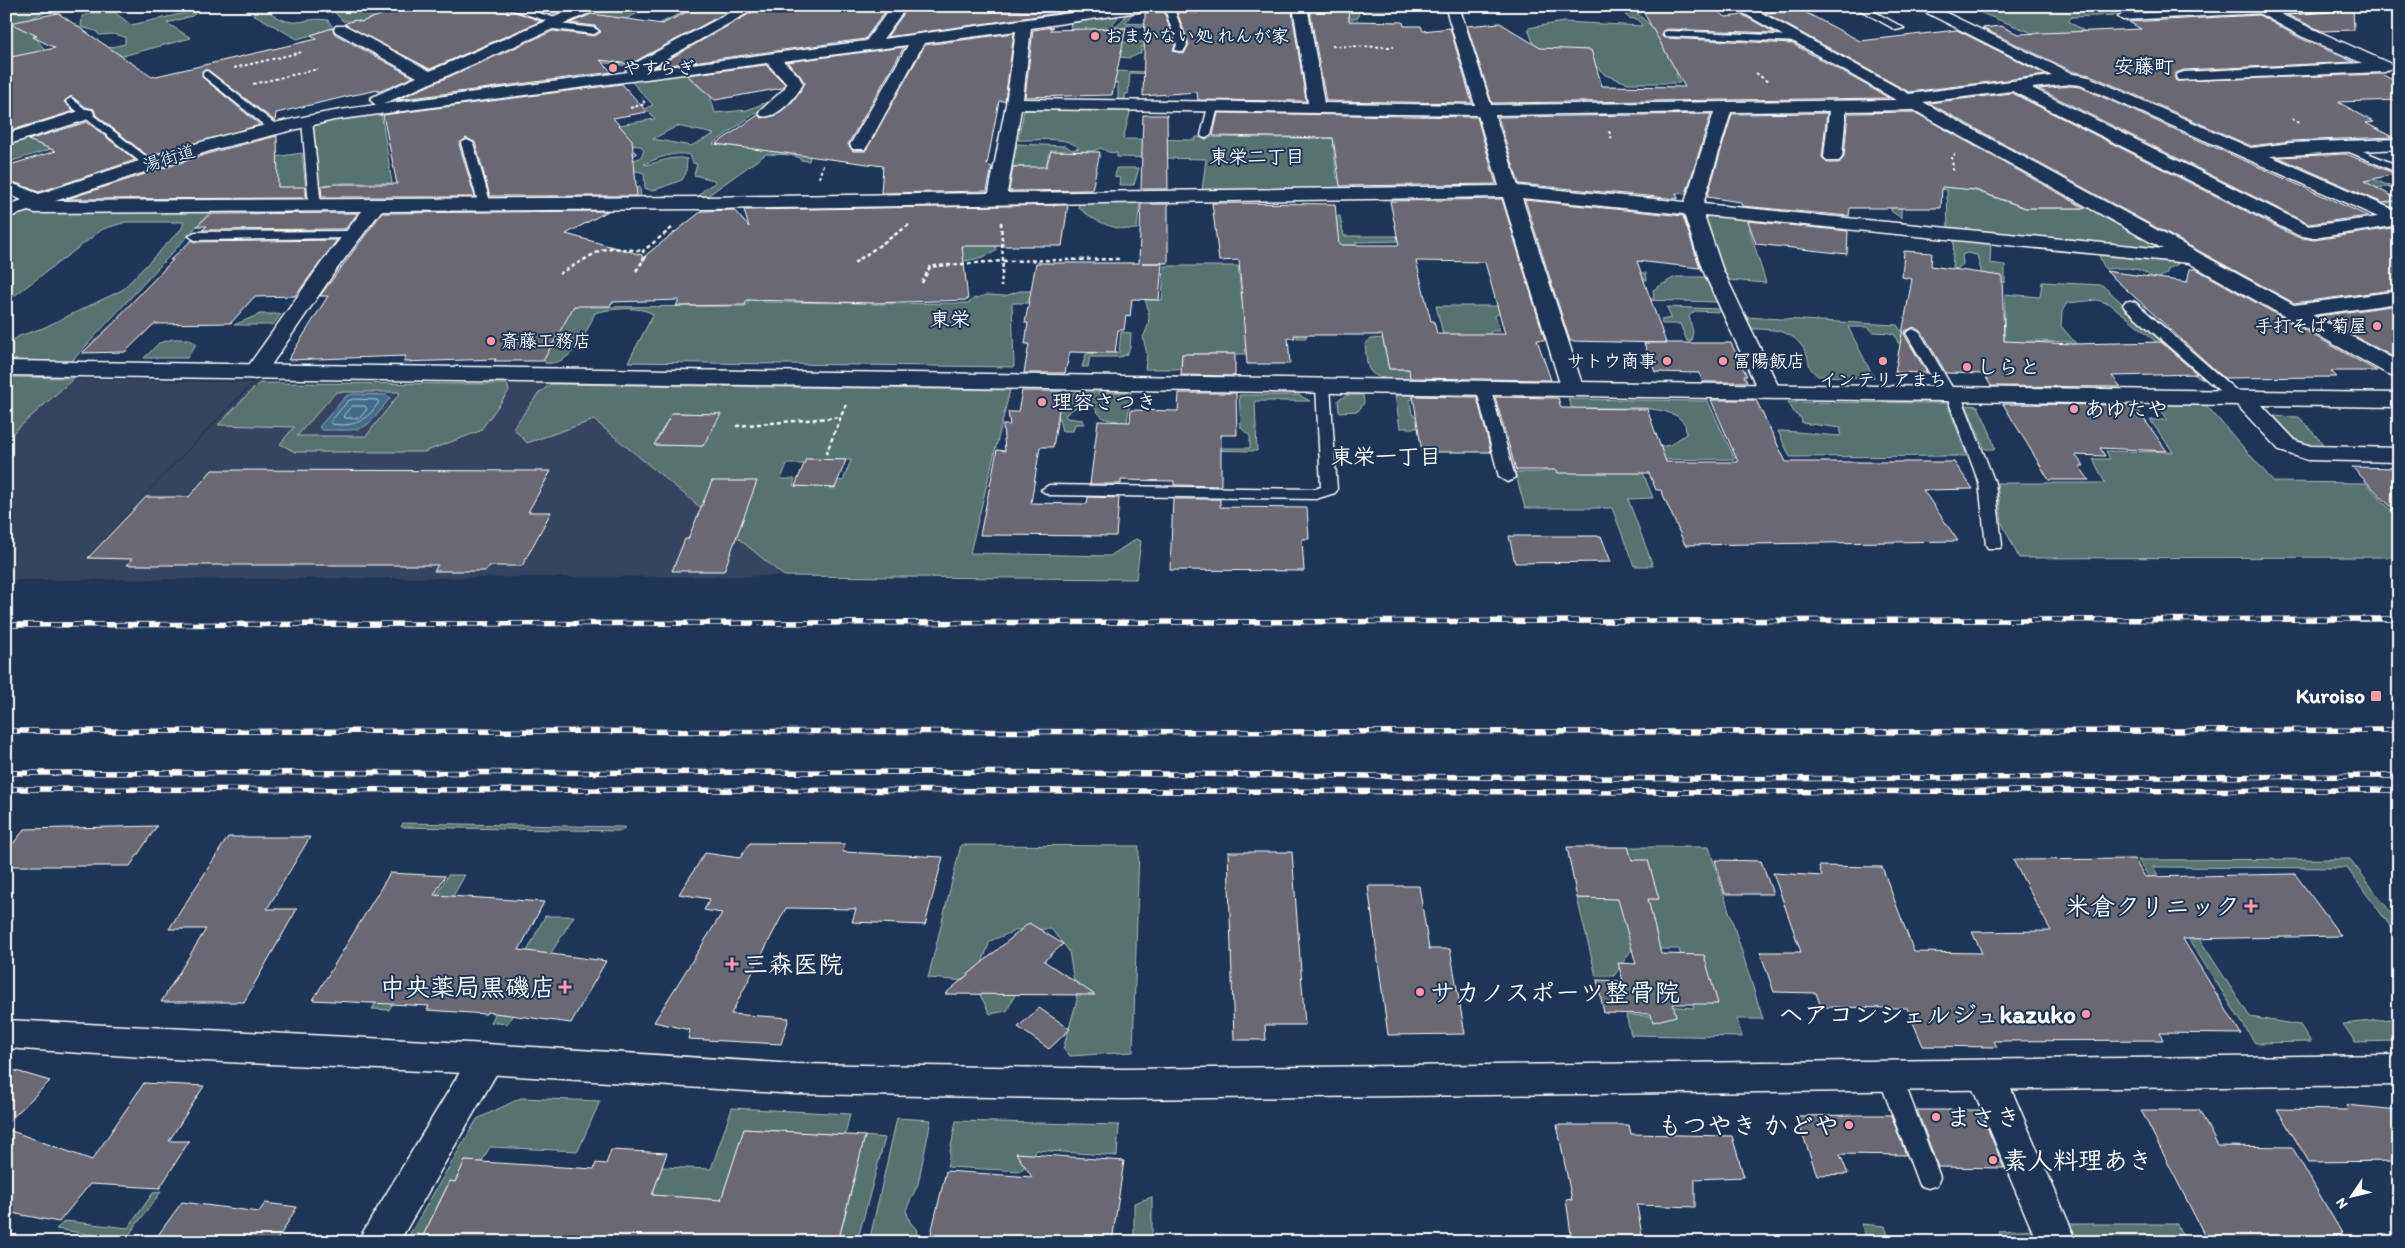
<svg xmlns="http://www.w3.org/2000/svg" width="2405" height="1248" font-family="Itim,'Klee One',sans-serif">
  <rect width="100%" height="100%" fill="#1d3557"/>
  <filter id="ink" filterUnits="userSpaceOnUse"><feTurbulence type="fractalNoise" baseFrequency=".02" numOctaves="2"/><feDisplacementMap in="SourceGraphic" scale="10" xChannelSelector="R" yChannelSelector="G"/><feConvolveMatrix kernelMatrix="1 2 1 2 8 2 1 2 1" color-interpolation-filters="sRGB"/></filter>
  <g filter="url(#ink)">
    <path fill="#34445f" d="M6 377 252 383 100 541 254 383 551 384 784 576 6 580Z"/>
    <g fill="#577370" stroke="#abb9b8" fill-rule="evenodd">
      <path d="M18 6H62L34 17 25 24 49 55 70 56 125 44V37L114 34 99 35 96 31 81 27 82 16 99 11 90 6H107L131 25 190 12 196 13 192 16 167 23 191 38 88 65 67 94 72 99 64 101 78 113 14 134 6 130 65 114 49 106 6 66V10Z"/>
      <path d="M239 6H245L254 12 266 6H280L268 11C297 32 300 16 328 20L334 29 297 39Z"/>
      <path d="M328 6H469L463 9 534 28 479 52 458 46 411 10 401 8 369 19 366 22 348 26 350 28 344 26 360 21H343ZM526 27 496 41 461 30Z"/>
      <path d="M607 6H653L604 29 638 34 685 11 728 17 711 25H705L708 22 680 17 674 18 621 44 665 50 633 67 585 60 563 47 587 34 556 30 595 33 602 30 565 25Z"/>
      <path d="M1350 6 1403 9V6H1445L1446 10 1359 11 1358 18 1353 19H1308L1307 10H1350Z"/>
      <path d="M1963 6H2103L2118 15 2072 17 2068 21 2100 41 2056 42Z"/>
      <path d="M1660 7 1637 13 1661 35 1724 38 1727 41 1786 58 1774 40H1786L1791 44 1805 46 1784 50 1791 58H1819L1817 55 1826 59C1776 60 1726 72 1676 74L1680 83H1628L1605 75 1594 64 1537 55 1528 28 1563 22 1642 26 1639 20 1629 18 1625 15C1633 7 1649 8 1660 7Z"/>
      <path d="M1134 11 1125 23 1169 25 1175 40H1170L1146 27 1128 25 1125 28H1104V31L1069 43 1071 20 1113 15 1118 17 1111 26 1116 27 1125 17V12Z"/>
      <path d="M1164 41 1161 47H1141V53L1130 58 1107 56 1106 43Z"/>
      <path d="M1108 71 1154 72V74L1130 73 1128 94H1125V100L1118 101V84L1114 82Z"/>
      <path d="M683 72 703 91 709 90 715 113 747 110 775 99 713 144 770 151 786 149 823 152 811 153 809 161 800 160V158C786 153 781 155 766 154L703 199 652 200 663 196 696 198 706 188 715 183 714 180 694 175 697 164 693 163 690 155C675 151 658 158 644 164 651 167 670 154 687 159L686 173 682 180 652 191 645 188 644 173C631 168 603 169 591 177L592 200 630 197 634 196V188L640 187 641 199 639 201 570 202 573 198H561L557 202 551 203H494L490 201 481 165 497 162 502 163 505 175 502 180 506 190 500 199C515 206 545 196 562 195L564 194 558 193 571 182 568 179 546 177 512 182 507 179 510 176C527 171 546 173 563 167L567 160 519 157 506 163 505 157 502 156 480 155 478 153 603 151 589 130 655 119 646 108 653 105 630 80ZM677 126 714 134 691 146 653 139ZM623 145 641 146 644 151 640 158 623 164 621 168 593 173 589 169C599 153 624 162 637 154L634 151 614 149V147Z"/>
      <path d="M455 75 556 77 551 84 403 104 393 101Z"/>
      <path d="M1034 108 1131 109 1123 139 1195 140 1196 137 1485 140 1488 152 1463 158 1376 145 1333 144 1337 178H1352L1354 190 1202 191 1206 159 1117 157V153L1108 152 1101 148 1093 151 1052 152 1049 153 1045 169 1012 166 1017 144 1066 146 1072 150 1079 148C1066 135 1035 141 1018 140L1024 110Z"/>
      <path d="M381 112 392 183H342L330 191V184L319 186 313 124 321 121Z"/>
      <path d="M40 133 67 144 6 163V144Z"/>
      <path d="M2306 151 2399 190V192L2387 187 2353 191 2377 201 2399 198V214L2267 156Z"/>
      <path d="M302 153 307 200 284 202 287 198 272 195 266 201 252 202 258 196 225 188 211 202H206L220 189 241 162Z"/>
      <path d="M1893 163 1943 168 1917 167 1920 184 1973 190 2025 208H2098L2181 253 1948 229 1947 190 1902 184 1901 218 1891 211Z"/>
      <path d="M1116 168H1139L1134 185H1119L1120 178 1115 177Z"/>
      <path d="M1140 200 1137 229C1115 231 1095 222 1079 208L1078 201Z"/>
      <path d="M985 205H994L996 251C965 269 924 259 890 263L881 271 871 304 969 303 973 299 986 295 1005 296 1020 291H1067L1064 299H1059L1056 303H1012L1014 367 628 362 653 315C644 305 607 309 595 313 585 335 572 366 545 363L542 356 547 346 538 339 536 333 550 315 561 305 537 302C527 309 524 309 512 304L487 315H460L447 303 451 291 513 281 521 275 507 247 542 226 549 211 568 210 554 226 532 237 531 239 534 241 517 247 530 272 543 271C556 285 572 285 590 289L606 279 591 275 602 270 619 273 633 256 636 257 605 295 599 296 590 307 746 306 753 292 751 288 760 275 755 265 829 267 837 256 833 252 808 250 826 248 847 239 870 242 916 211H923L843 266 840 276 834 280 771 281 766 283 760 299 765 302 866 303 879 267 862 264C866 259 873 253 879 253V257L959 256 960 244 907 245 900 243V237L919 223 922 224 918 232 923 234H984L990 217 985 216ZM550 285 574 291 555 302 532 296Z"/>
      <path d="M211 211 71 362 6 361V345L19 336 43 328 122 290 182 228 184 222H126L103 229 6 302V216L19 212Z"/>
      <path d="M1706 213 1782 220 1784 230 1749 228 1766 283 1728 280 1702 216Z"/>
      <path d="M1281 216H1340L1344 236H1426L1405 241 1356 242 1370 296 1316 245 1338 233 1337 223Z"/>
      <path d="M1954 238 1991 242 1990 263 2005 265V283L1982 275 1977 255 1967 253 1962 255 1963 264 1957 269 1952 268Z"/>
      <path d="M2098 253 2178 260V264L2168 269 2167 273 2156 280C2138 265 2127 268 2105 269Z"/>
      <path d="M1164 266H1238L1242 300H1274L1303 306 1306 338H1297L1294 322 1278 310H1243L1247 354H1182L1181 369H1145L1147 354 1143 337C1150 324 1151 314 1145 300H1162Z"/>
      <path d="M1581 271 1646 273 1647 280H1640L1609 298 1654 299 1653 290 1675 277H1709L1718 302 1603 299Z"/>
      <path d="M2042 282 2102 285 2210 382 2188 372 2143 330 2110 304 2097 300 2067 303 2062 312 2061 326 2108 381 2071 342 2029 341 2004 350 2005 294 2040 297Z"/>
      <path d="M1436 306H1534L1503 311 1495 316 1500 331H1492L1487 336 1444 338Z"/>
      <path d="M1667 307 1719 309V312L1695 311 1689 316 1693 332 1691 341H1687L1680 324H1662L1661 320 1671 318Z"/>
      <path d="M260 314H281L273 325H234Z"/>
      <path d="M1744 317 1897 325 1922 361H1918L1907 343H1898L1895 335 1889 333 1874 332 1867 327H1848L1874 378 1818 376C1806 367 1811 364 1806 353 1794 329 1773 329 1748 329Z"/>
      <path d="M1121 332 1131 333 1130 348 1127 354 1120 357H1090L1088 367H1082L1086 354 1119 352Z"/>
      <path d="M1383 338 1389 369H1446C1429 374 1377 390 1368 367 1366 361 1366 351 1365 344L1371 339Z"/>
      <path d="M173 339H189L196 344 187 358H144L159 343Z"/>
      <path d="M6 377 74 378 6 439V415L13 409 6 402Z"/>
      <path d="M259 383 507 384 509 391 480 431 424 452H295L280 444 294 427 218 425ZM336 392H399L400 393 366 436H297Z"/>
      <path d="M551 384 1010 390 970 553 1110 556 1136 539 1141 541 1136 579 784 576 594 420 527 443 513 428 539 393ZM672 413 720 414 703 446 655 445ZM807 459 851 460 843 481 838 480 835 487 793 486 795 479H781L787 464H804Z"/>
      <path d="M1076 392H1131L1127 424H1119L1118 421C1112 420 1106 420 1101 416 1093 408 1092 398 1078 400L1076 407 1065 415 1067 418 1083 420 1085 424H1075L1073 431H1062L1057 411 1063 408 1067 397Z"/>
      <path d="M1239 395H1299L1310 401H1255L1257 451 1188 450 1189 448H1250V436L1241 428Z"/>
      <path d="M1348 395H1363L1364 403 1358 411 1339 412 1338 400Z"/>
      <path d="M1395 395 1474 396 1475 404 1416 397 1410 400 1412 414 1419 419 1481 428H1400Z"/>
      <path d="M1568 399 1708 401 1735 459 1638 460 1653 498 1628 499 1653 566H1634L1612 508H1525L1515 472H1542L1551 467 1670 445 1686 434 1685 424 1677 416 1664 411 1645 408H1588L1575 416Z"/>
      <path d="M1788 402 1947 403 1967 456 1790 457 1778 431C1799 431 1819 435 1840 436L1841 428 1802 423 1801 418 1795 414Z"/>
      <path d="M1966 405 1978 406 1990 432 1995 449H1985Z"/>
      <path d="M2157 405H2206L2274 482 2366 483 2399 519V557L2019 558 2002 523 1997 483H2105L2093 459H2110L2106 451 2173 452 2150 420H2168Z"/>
      <path d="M2274 416 2299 417 2326 447C2298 446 2291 436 2274 416Z"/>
      <path d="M403 823 625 827 622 831 401 827Z"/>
      <path d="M961 845 1139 846 1133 1052 1070 1056 1063 1049 1077 1000 1069 951 1051 929 1017 930 990 941 982 963 994 984 1015 995 1007 1011 990 1014 980 995 979 982 928 978Z"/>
      <path d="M1628 847H1709L1763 1019H1737L1742 1037 1631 1035 1626 1015 1667 1017 1665 1006 1694 1008 1679 949H1632L1614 976H1596L1577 898 1659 899 1635 871Z"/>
      <path d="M2350 859 2399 923V938L2347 868 2153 867 2250 1017 2300 1025 2311 1042 2255 1043 2138 860Z"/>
      <path d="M448 875H465L389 1010 372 1009Z"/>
      <path d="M545 916H574L507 1024 491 1022Z"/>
      <path d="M2399 1018V1041L2355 1042 2343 1024Z"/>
      <path d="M521 1098 600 1101 578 1151 490 1147 481 1163 465 1161 455 1182H449L420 1242H405L477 1119Z"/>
      <path d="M732 1108 850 1114 845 1135 745 1129 721 1200 652 1195 662 1167 711 1169Z"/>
      <path d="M897 1118 931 1120 918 1184 906 1210 910 1222 917 1230 915 1242H869Z"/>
      <path d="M956 1121 1119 1125 1117 1156 1037 1150 1021 1171 947 1167Z"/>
      <path d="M865 1136 885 1138 857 1242H838Z"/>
      <path d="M161 1192 125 1240 56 1229 65 1221 128 1228 153 1193Z"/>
      <path d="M1152 1197V1242H1134V1203Z"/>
      <path d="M1861 1224 1885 1226 1890 1242H1868Z"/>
      <path d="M2064 1224H2177L2185 1242H2070Z"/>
      <path d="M2036 1229 2041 1242H2001L1998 1231Z"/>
    </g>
    <path fill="#426c8a" stroke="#8ea7b9" d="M353 394 387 395 390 398C362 434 367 430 322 430L319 427 346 396Z"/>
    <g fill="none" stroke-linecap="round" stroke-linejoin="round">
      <g stroke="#b3c4d0" stroke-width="1">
        <path d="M354 399 377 400 379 402C366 422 355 427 331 424V421L348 401Z"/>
        <path d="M352 406H365L367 409 360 418H345L344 415Z"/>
      </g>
    </g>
    <g fill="#696873" stroke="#fff" fill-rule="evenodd">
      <path d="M407 6H499L541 21 430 69 344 24 355 20 361 22Z"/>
      <path d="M523 6H544L567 10 553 15Z"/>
      <path d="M708 6 735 8 630 64 600 60 612 72 396 100 553 31 595 36 601 32 595 26 570 23 592 14 662 24 697 7Z"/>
      <path d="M819 6H889L865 39 655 67 756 10 766 12 774 7 805 11 808 8H817Z"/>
      <path d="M909 6 950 7 949 9 1067 12 887 37Z"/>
      <path d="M1200 6H1291L1306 101 1198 100 1197 92 1143 96 1145 13 1164 11 1175 45 1173 51 1184 54 1189 44 1177 12 1198 13Z"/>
      <path d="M1309 6H1348L1349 21 1403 22 1404 26H1421L1423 31 1450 28 1472 103 1326 101Z"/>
      <path d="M1640 6H1708L1726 17 1743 15 1775 33 1667 29 1662 31V36L1664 38 1793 44 1889 98 1492 103 1467 26 1500 23 1540 48 1591 50 1602 86 1685 87Z"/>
      <path d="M2126 6H2244L2245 7 2136 12Z"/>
      <path d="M2341 6H2353L2354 30 2322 31 2287 15 2332 12Z"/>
      <path d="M1799 9 1860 41 1957 30 2046 75 1909 92 1765 13Z"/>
      <path d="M58 13 152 77 317 39 311 35 332 28 335 34 413 77 378 92V90L349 96 276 113 275 121 208 70H203L202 77 260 125 148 156 96 115 94 109 86 107 71 96 64 102 74 111 6 132V58L55 48 33 37 37 36 10 23Z"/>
      <path d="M2259 15 2300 38 2354 62 2184 70 2176 73 2174 76 2176 81 2381 74 2399 83V100L2338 102 2374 122 2366 123 2392 137 2290 141 2251 146 2090 75 2074 72 1982 28 2001 26 2018 34 2141 29 2129 22Z"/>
      <path d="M1053 27 1050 30 1126 28 1112 95 1025 97 1033 30Z"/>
      <path d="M1014 33 1005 101H999L987 165 992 167 987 191 881 193 883 166 716 144 758 115 761 118 774 116 792 102 805 83 799 74 787 62 904 47 848 144 853 151H865L925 45Z"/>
      <path d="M766 65 785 84 782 88 715 100 687 75Z"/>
      <path d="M622 84 647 112 613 118 632 140 637 196H490L475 142 466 138 459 144 475 197H322L321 186 335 184H397L383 115Z"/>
      <path d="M2070 86 2080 87 2368 216 2309 224 2039 89Z"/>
      <path d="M2012 93 2297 237 2314 240 2392 228 2399 231V289L2294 303 1929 103Z"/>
      <path d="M1914 112 2085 208H2026L1975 190 1942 187 1941 208H1850L1849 216 1742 206 1740 202 1707 197 1732 114 1827 113 1822 157 1827 163H1839L1844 157 1848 113Z"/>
      <path d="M1218 113 1477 117 1496 184 1340 186 1333 138 1213 136Z"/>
      <path d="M1711 114 1686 194 1676 193 1678 199 1519 184 1498 117Z"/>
      <path d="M1143 115H1167L1168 189H1141Z"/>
      <path d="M87 122 135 160 39 192 6 179V166L56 151 28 140Z"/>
      <path d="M277 136 278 187H306V198L67 199 217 151Z"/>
      <path d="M1051 151 1100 152 1092 190 1009 191 1013 167H1046Z"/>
      <path d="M2346 154 2396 174 2364 181 2399 200 2383 203 2278 157Z"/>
      <path d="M1502 199 1545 340H1537L1551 380 1410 378 1409 369H1389L1382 335H1294L1295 338H1288L1290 364H1247L1239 260 1219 261 1212 203 1335 204 1339 245H1399L1390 201ZM1416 261 1485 262 1505 334H1437L1434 321H1431Z"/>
      <path d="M1525 200 1683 216 1700 268 1637 261 1666 343 1570 341Z"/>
      <path d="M1141 204H1168V263H1142H1162L1159 300 1132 299 1130 317 1126 316 1124 330H1118L1115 353 1070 352 1065 373H1024L1029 344H1025L1028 323H1025L1036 263H1139Z"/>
      <path d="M1068 205 1062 246H962L968 300 873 303 747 300 745 305 676 306 679 300 612 302 610 306H574L543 361H494L496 359 403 362 406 356 288 360 328 296H320L382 213 608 211 566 234 642 255 643 261 647 254 702 211 734 210 749 227 744 210Z"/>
      <path d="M358 213 345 229 202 230 207 226H197L210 214Z"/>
      <path d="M1748 221 1848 231 1847 254 1756 244Z"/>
      <path d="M192 240 195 242 337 240 295 296 254 297 231 323 154 324 125 352 82 353 120 317H118L173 260H170Z"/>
      <path d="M1904 251 1932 253 1931 266 2002 276 2004 341 2073 344 2161 342 2197 374 2112 376 2121 387 1991 386 1984 374 1946 373 1922 332 1914 327 1905 331 1904 334 1927 373 1895 372 1912 279 1902 277Z"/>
      <path d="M2190 269H2196L2377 371H2331L2337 377 2224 378 2106 271 2187 282Z"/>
      <path d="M2399 305V360L2318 316Z"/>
      <path d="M1644 343H1731L1747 376H1744L1747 382H1703L1699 373 1655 372Z"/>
      <path d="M1182 354H1235V376L1181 375Z"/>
      <path d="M1022 391H1062L1053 447H1040L1031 503 1087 504 1088 497 1119 498 1116 536 980 535 997 450 1005 451 1003 425H1010L1008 412H1018Z"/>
      <path d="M1179 393H1236L1237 435H1221V486L1174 485V481L1121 480V484H1090L1098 421 1130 422 1131 410 1178 411Z"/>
      <path d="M1413 396 1477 397 1491 452H1422Z"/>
      <path d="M1495 397 1558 398 1561 408 1647 409 1666 462H1738L1711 400H1756L1786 462H1954L1973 489 1923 490 1958 541 1685 545 1661 490H1656L1649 473H1558L1557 470H1516Z"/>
      <path d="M2003 404 2134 405 2167 451 2100 448 2105 456 2075 455 2084 466H2079L2089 480H2049Z"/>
      <path d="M672 413 721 414 703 446 654 445Z"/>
      <path d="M806 459 846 460 835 488 795 486Z"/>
      <path d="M2352 467 2399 468V515Z"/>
      <path d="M212 470 551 471 528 512H551L522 566H489L486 571H434L438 565H127L132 559 88 558 146 497H189Z"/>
      <path d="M712 481H757L724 571H672L685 539H688Z"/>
      <path d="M1173 499H1220V507L1307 508 1309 539H1302L1304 571 1170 570Z"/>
      <path d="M1509 536H1601L1611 562 1515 563Z"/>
      <path d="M157 826 130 866H6V852L25 829Z"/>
      <path d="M228 837H310L267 909H297L244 1002H161L206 929H169Z"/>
      <path d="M750 843 845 844 843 852 943 857 925 925 852 922 856 909 786 908 731 1014 789 1018 781 1044 688 1039 690 1030 654 1022 722 913 704 910 710 899 679 894 705 853 740 858Z"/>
      <path d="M1567 847H1628L1632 860H1648L1659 899H1648L1661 954 1704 955 1718 1004H1673L1676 1016 1653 1022 1651 1014 1604 1013 1597 980 1623 981 1618 963 1636 964 1618 899 1577 898Z"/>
      <path d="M1228 852H1292L1305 1025H1265L1266 1040H1234Z"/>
      <path d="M2134 859 2145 877 2295 874 2341 936 2183 939 2241 1034 2160 1033 2163 1040 1994 1041 1997 1047 1923 1046 1907 1008 1821 1007 1816 993 1774 992 1760 952H1801L1773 873 1822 876 1819 866 1882 867 1914 952 1982 953 1972 932 2051 931 2013 860Z"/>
      <path d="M1715 860 1761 861 1773 894H1725Z"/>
      <path d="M390 873 445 876 434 895 544 902 519 950 606 961 571 1023 487 1012 486 1014 427 1010 429 1006 313 1000Z"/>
      <path d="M1368 886H1419L1429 949H1450L1465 1034 1388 1035Z"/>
      <path d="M1029 923 1063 944 1044 961 1095 995 945 994Z"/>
      <path d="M1039 1008 1070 1029 1049 1049 1018 1027Z"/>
      <path d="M6 1068 50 1081 6 1124Z"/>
      <path d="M144 1083 204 1086 169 1141H189L160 1188 90 1184 59 1222 6 1212V1129L92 1160Z"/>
      <path d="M2346 1105 2399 1110V1161L2309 1162 2277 1109 2348 1110Z"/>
      <path d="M1917 1110H1980L2004 1168 1938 1167Z"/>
      <path d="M2141 1110H2199L2218 1146 2292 1147 2347 1242H2208Z"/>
      <path d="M1857 1115H1891L1906 1155 1840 1154 1848 1174 1817 1175 1796 1116Z"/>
      <path d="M1557 1125H1629L1631 1134 1732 1136 1744 1177 1695 1179V1207L1637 1205 1643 1242H1572L1566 1199 1572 1200Z"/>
      <path d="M744 1129 865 1136 838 1242H420L450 1181 455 1182 465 1161 594 1169 596 1163 606 1164 611 1150 667 1153 652 1195 721 1200Z"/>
      <path d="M1016 1153 1124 1161 1112 1242H929L946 1171 1032 1177Z"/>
      <path d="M182 1202 259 1212 265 1203 297 1207 276 1242H153Z"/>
    </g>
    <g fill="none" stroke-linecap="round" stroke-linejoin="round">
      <defs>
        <g id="service">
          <path d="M501 6H516L562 20 564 22 560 24 594 28 599 31 594 34 545 28V24H556Z"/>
          <path d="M1164 6H1173L1187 45 1183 52 1175 50 1177 45Z"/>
          <path d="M1853 6H1864L1904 28 1896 30Z"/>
          <path d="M2262 8 2267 11 2265 13 2123 20 2118 17 2123 14Z"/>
          <path d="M1667 31 1797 36 1802 39 1797 42 1664 36V32Z"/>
          <path d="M207 71 278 126V130H270L203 76V72Z"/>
          <path d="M71 98 153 162V166H145L67 103 66 101Z"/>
          <path d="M1213 104 1218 107 1211 135 1206 138 1202 137 1201 135 1208 107Z"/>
          <path d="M307 117 312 120 321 206 315 210 309 206 302 120Z"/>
          <path d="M467 140 473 143 491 205 489 208 485 209 479 205 461 143Z"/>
          <path d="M2344 143 2399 166V173L2340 148V144Z"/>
          <path d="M353 231 357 232 359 235 357 238 195 240 189 236 195 232Z"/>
          <path d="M2130 301 2135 302 2240 394 2242 397 2240 400H2230L2125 308 2123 305 2125 302Z"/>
          <path d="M1913 329 1920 333 1953 389 1960 393 1995 483 2002 545 2000 548H1988L1986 545 1979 483 1947 397 1941 393 1906 333Z"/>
          <path d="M1323 382 1330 386 1337 490 1335 493 1316 499 1049 495 1041 490 1049 485 1315 489 1321 487 1316 386Z"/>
          <path d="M1483 383 1490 387 1515 477 1512 480 1507 482 1499 477 1476 387Z"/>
          <path d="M1890 1066 1898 1069 1902 1076 1940 1177 1937 1185 1928 1188 1919 1185 1916 1177 1878 1076 1882 1069Z"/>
        </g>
        <g id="minor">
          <path d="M580 6H600L598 9 383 104 628 72 626 70 628 67 742 6H760L646 70 866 41 892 6H907L883 39 1121 6H1159L1152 10 1031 28 1023 99 1308 103 1293 6H1307L1324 103 1475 105 1445 6H1459L1491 105 1896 100 1731 6H1749L1909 94 2052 76 1913 6H1932L2073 74 2089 77 2251 148 2290 143 2399 139V149L2270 156 2399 212V225L2314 238 2298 235 2012 91 1923 102 2294 305 2399 291V303L2312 315 2399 362V378L2391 376 2189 263 1704 215 1722 268 1780 390 1777 395 1769 397 1761 395 1758 390 1702 268 1684 214 1522 198 1583 387 1580 392 1572 394 1564 392 1561 387 1503 197 702 209 381 211 336 270 263 377 255 379 247 377 244 372 322 262 362 211 35 213 28 211 6 218V206L22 200 6 193V181L39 194C149 157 260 119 376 105L370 100 372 97 417 77 336 32 334 29 336 26H346L430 71ZM1016 31 1006 104 989 193 702 197 55 201 216 149 334 120 767 63 787 84 784 89 759 112 761 116C777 120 796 97 803 84L798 75 783 61 908 45 850 145 853 149H865L868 145 924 43ZM2070 84 2080 85 2378 217 2309 226 2032 88ZM1021 109 1478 115 1499 186 1007 193ZM1914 110 2163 249 1703 204 1731 112 1829 111 1824 157 1827 161H1839L1842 157 1846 111ZM1714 112 1685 202 1518 186 1495 115Z"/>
          <path d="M2246 6H2339L2332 10 2280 14 2391 64 2393 67 2385 72 2178 80 2176 77 2178 74 2184 72 2362 63 2301 36Z"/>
          <path d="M86 109 92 110 94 114 92 118 6 145V134Z"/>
          <path d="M487 1044 500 1049 505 1059 399 1242H357L474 1049Z"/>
          <path d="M1986 1060 1999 1064 2005 1075 2077 1242H2037L1967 1075 1973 1064Z"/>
        </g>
        <g id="tertiary">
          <path d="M6 361 2399 393V407L2262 405 2296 441 2311 446 2399 448V462L2308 460 2280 451 2237 405 6 375Z"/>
          <path d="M6 1020 487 1044 795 1064 1123 1069 2399 1055V1085L1123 1099 795 1094 487 1074 204 1061 6 1048Z"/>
        </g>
      </defs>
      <use href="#service" stroke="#fff" stroke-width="3"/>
      <use href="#minor" stroke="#fff" stroke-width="3"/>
      <use href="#tertiary" stroke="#fff" stroke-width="3"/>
      <g stroke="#fff" stroke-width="2" stroke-dasharray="3 2.5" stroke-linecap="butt">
        <path d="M1635 8 1652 6"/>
        <path d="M1332 46 1394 47"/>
        <path d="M234 68 302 52"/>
        <path d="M1756 73 1768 82"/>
        <path d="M253 84 318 69"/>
        <path d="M630 108 645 104 642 98"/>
        <path d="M2292 119 2301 124"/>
        <path d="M1609 131 1612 140"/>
        <path d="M1953 171 1952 157 1955 154"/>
        <path d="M819 178 823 165"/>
      </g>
      <g stroke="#fff" stroke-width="2.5" stroke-dasharray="4 3" stroke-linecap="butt">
        <path d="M1001 222 1003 261 1001 287"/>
        <path d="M854 263 909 225"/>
        <path d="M636 271 645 258 643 251 672 228"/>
        <path d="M559 274 601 250 612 248 643 251"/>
        <path d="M922 283 930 267 936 266 1003 261 1121 259"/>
        <path d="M736 426 841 417"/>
        <path d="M826 454 846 404"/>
      </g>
      <use href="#service" fill="#1d3557" fill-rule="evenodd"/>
      <use href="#minor" fill="#1d3557" fill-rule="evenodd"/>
      <use href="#tertiary" fill="#1d3557" fill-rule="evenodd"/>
      <defs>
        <g id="rail">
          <path d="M6 625 2399 619"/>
          <path d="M6 731 1872 732 2399 730"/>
          <path d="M6 773 947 772 1692 779 2399 776"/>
          <path d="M6 789 1702 792 2399 790"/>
        </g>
      </defs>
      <use href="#rail" stroke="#fff" stroke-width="5.5"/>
      <use href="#rail" stroke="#1d3557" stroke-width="4" stroke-dasharray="11" stroke-linecap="butt"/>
    </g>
  </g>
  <g fill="#ff9aa2" stroke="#1d3557" stroke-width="2">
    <circle cx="1095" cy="36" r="5"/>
    <circle cx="613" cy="68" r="5"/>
    <circle cx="2377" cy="326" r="5"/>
    <circle cx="491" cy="341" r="5"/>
    <circle cx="1667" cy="361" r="5"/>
    <circle cx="1723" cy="361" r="5"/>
    <circle cx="1883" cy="361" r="5"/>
    <circle cx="1967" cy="367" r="5"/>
    <circle cx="1042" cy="402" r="5"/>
    <circle cx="2074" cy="409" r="5"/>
    <rect x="2370" y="690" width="12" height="12" rx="2.5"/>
    <path d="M2248.5 898.5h5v5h5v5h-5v5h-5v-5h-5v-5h5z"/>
    <path d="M729.5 956.5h5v5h5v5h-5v5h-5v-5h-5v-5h5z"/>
    <path d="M562.5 979.5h5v5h5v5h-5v5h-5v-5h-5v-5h5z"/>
    <circle cx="1420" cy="992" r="5"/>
    <circle cx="2086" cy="1014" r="5"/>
    <circle cx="1936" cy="1117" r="5"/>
    <circle cx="1849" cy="1125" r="5"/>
    <circle cx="1993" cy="1160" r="5"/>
  </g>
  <g text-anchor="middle" stroke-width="4" stroke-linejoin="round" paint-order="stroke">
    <g font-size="18" font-weight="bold" fill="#fff" stroke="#1d3557" text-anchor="start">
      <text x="1105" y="42">おまかない処 れんが家</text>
      <text x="623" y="74">やすらぎ</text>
      <text x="2367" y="332" text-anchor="end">手打そば 菊屋</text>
      <text x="501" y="347">斎藤工務店</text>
      <text x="1657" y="367" text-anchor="end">サトウ商事</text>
      <text x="1733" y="367">冨陽飯店</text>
      <text x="1883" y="386" text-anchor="middle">インテリアまち</text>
    </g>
    <g font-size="18" fill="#fff" stroke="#1d3557">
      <text transform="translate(169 158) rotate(-17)" y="6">湯街道</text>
    </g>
    <g font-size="19" font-weight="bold" fill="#fff" stroke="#1d3557">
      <text x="1257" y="163">東栄二丁目</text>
    </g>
    <g font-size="20" font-weight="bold" fill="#fff" stroke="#1d3557">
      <text x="2144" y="73">安藤町</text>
      <text x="950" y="326">東栄</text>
    </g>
    <g font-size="21" font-weight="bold" fill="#fff" stroke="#1d3557" text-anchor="start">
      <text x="1977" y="374">しらと</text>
      <text x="1052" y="409">理容さつき</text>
      <text x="2084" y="416">あゆたや</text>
      <text x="2365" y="703" text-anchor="end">Kuroiso</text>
    </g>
    <g font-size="22" font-weight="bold" fill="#fff" stroke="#1d3557">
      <text x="1386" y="464">東栄一丁目</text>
    </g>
    <g font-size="25" font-weight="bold" fill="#fff" stroke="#1d3557" text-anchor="end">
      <text x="2240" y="915">米倉クリニック</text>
      <text x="743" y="973" text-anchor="start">三森医院</text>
      <text x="555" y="996">中央薬局黒磯店</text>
      <text x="1430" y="1001" text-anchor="start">サカノスポーツ整骨院</text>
      <text x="2076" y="1023">ヘアコンシェルジュkazuko</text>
      <text x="1946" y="1126" text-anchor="start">まさき</text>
      <text x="1839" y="1134">もつやき かどや</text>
      <text x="2003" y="1169" text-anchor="start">素人料理あき</text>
    </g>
  </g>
  <rect width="2405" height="1248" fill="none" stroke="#1d3557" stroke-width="25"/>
  <rect x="12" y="12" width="2380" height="1223" fill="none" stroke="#fff" stroke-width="2" filter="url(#ink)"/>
  <g transform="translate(2352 1196) rotate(235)" stroke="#1d3557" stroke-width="4" paint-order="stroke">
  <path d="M0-4L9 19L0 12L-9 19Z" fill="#ffffff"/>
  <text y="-8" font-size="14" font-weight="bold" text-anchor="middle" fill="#ffffff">N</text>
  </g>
</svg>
